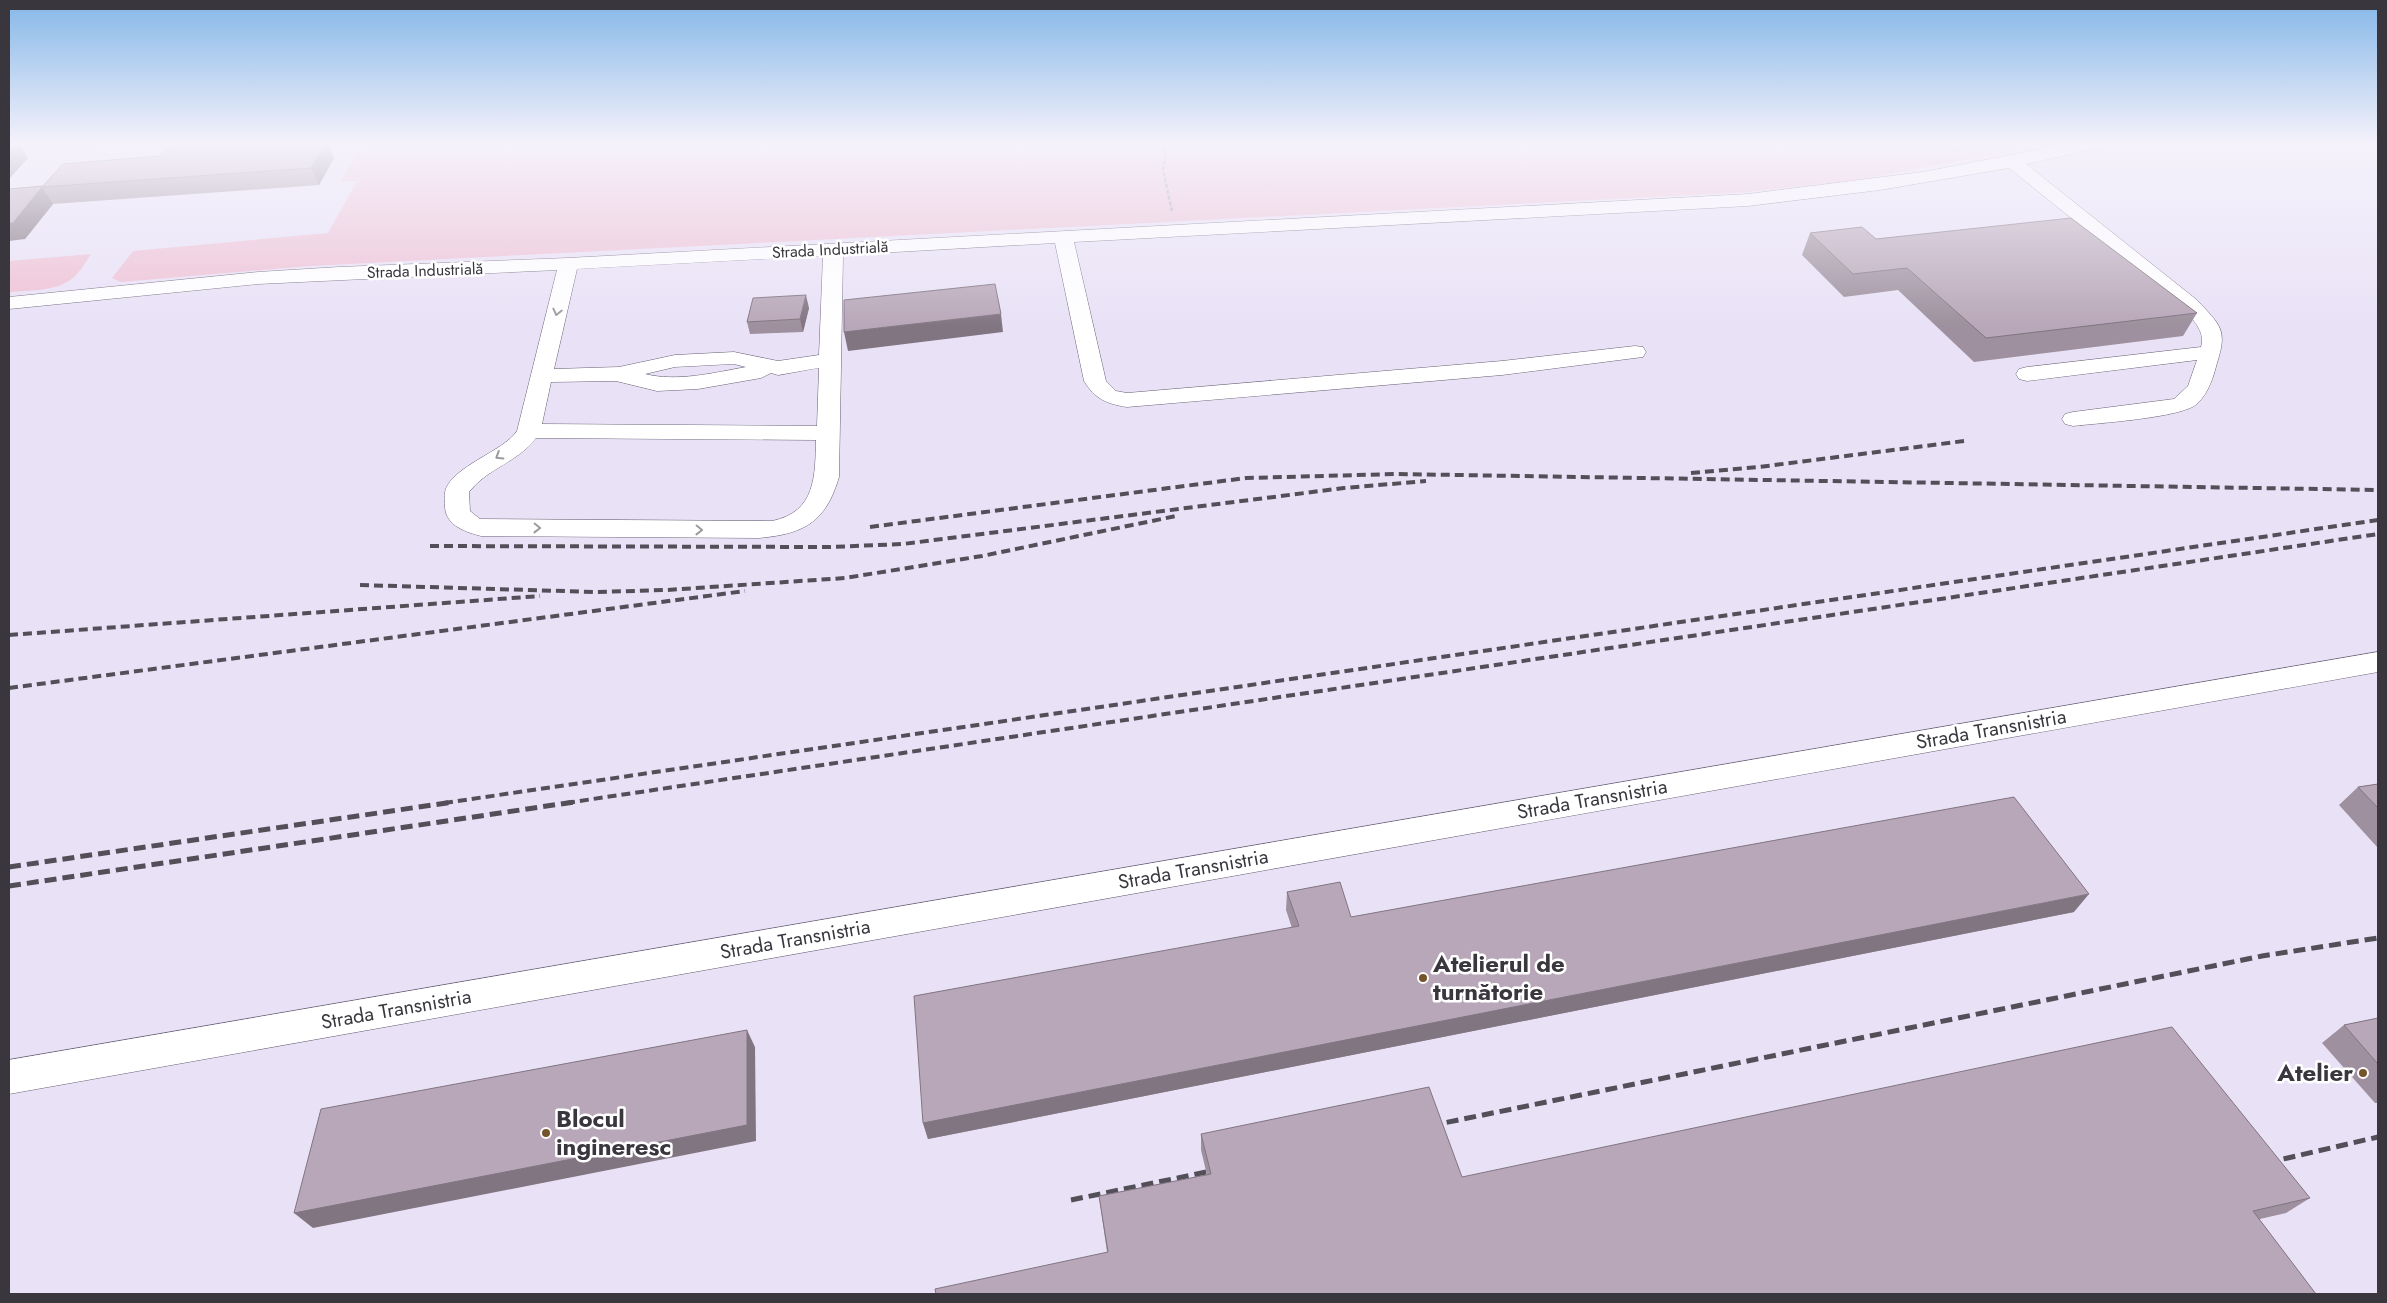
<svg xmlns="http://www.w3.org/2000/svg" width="2387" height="1303" font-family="Jost,sans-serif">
  <rect width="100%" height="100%" fill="#e9e2f7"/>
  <g fill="#eec1d4">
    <path d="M9 143H233L9 155Z"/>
    <path d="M362 143H2057L1856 180 1750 192 309 266 121 282 112 278 133 251 328 233 357 181H341Z"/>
    <path d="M91 254C86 261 81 271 74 277 58 292 29 290 9 292V261Z"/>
  </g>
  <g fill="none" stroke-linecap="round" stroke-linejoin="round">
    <defs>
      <g id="minor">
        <path d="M2072 143H2104L2102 147 2026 164 2197 300C2220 325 2228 329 2217 363 2213 378 2209 392 2197 404 2181 418 2098 423 2073 426L2065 424 2062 419 2065 414 2073 412 2174 399 2188 386 2197 360 2027 381 2019 379 2016 374 2019 369 2027 367 2201 347C2206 331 2192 319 2183 308L2009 168 1880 190 1748 206 1074 242 1106 381 1116 391 1127 393 1502 361 1635 346 1643 347 1646 352 1643 357 1635 358 1502 375 1127 407C1107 404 1095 399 1084 381L1055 243 843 255 839 477C826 522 804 534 759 538L481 536C466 532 446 526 445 507 445 503 444 496 445 492 450 467 503 452 517 431L557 270 258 284 9 309V297L258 272 339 267 568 258 1748 194 1923 172ZM823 256 819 355 778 361 734 352 675 355 619 367 554 369 577 269ZM734 364 746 367C713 373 677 382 645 374L675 367ZM819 368 817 426 542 424 551 382 616 381 657 391 698 389 761 378 771 373 778 375ZM536 438 816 440C815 476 816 512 772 521L480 519 470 511 469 492C487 468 519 462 536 438Z"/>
        <path d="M2378 652V672L9 1094V1060Z"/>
      </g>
    </defs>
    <use href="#minor" stroke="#676073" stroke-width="1"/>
    <g stroke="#a6a0b0" stroke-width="2.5" stroke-dasharray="4 2" stroke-linecap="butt">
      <path d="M1163 143 1166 154 1163 170 1172 211"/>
      <path d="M1945 143 1959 150"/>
    </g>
    <use href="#minor" fill="#fff" fill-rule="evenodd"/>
    <g stroke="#524f59" stroke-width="4" stroke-dasharray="9 5" stroke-linecap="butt">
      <path d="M1691 473 1759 467 1964 441"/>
      <path d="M870 527 1246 478 1397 474 2378 490"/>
      <path d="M430 546 830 547 903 544 1344 488 1426 481"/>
      <path d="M360 585 596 592 667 590 845 578 982 556 1176 516"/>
      <path d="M9 635 540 596"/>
      <path d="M9 688 745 591"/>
      <path d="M444 803 2378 520"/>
      <path d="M566 803 2378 534"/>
    </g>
    <g stroke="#524f59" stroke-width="5" stroke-dasharray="12 6" stroke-linecap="butt">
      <path d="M9 867 453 802"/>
      <path d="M9 886 574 802"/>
      <path d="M1429 1126 2262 956 2378 938"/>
      <path d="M2266 1163 2378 1137"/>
      <path d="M1071 1200 1221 1169"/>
    </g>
  </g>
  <g fill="#9e909e">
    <path d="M232 143H264L265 147 334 158 319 185 53 204 25 239 43 186 160 156Z"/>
    <path d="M1810 233 1876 239 2197 313 2183 336 1974 362 1898 290 1844 297 1802 255Z"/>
    <path d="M809 308 803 332 750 334 747 322Z"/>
    <path d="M2378 784V848L2339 805 2358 787Z"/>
    <path d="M1287 892 1351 917 2074 912 928 1139 923 1123 1292 928 1286 910Z"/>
    <path d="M2378 1018V1103H2375L2322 1043 2344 1025Z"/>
    <path d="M1201 1134 1462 1177 2310 1198 2286 1213 2260 1219 1107 1252 1099 1196 1207 1175 1201 1150Z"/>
  </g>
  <g fill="#817581">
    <path d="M16 143H19L28 158 9 179V151Z"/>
    <path d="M261 143H264L271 157 258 147Z"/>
    <path d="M326 143H327L334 158 319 185 311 168Z"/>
    <path d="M42 187 53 204 25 239 9 241V223Z"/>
    <path d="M806 295 809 308 803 332 800 319Z"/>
    <path d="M1001 314 1003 332 848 351 844 332Z"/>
    <path d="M2089 894 2074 912 928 1139 923 1123Z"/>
    <path d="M747 1030 755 1047 756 1141 313 1228 294 1213Z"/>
  </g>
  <g fill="#b8a7b8" stroke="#817581">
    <path d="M9 143H16L9 151Z"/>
    <path d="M232 143H261L258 147 311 143H326L311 168 42 187 13 223H9V189L43 186 63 164 160 156 166 148Z"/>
    <path d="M2071 218 2197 313 1986 338 1907 268 1853 274 1810 233 1862 227 1876 239Z"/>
    <path d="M995 284 1001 314 844 332V300Z"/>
    <path d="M806 295 800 319 747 322 753 298Z"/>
    <path d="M2378 784V808L2358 787Z"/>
    <path d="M2014 797 2089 894 923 1123 914 996 1299 926 1287 892 1340 882 1351 917Z"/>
    <path d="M2378 1018V1064L2344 1025Z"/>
    <path d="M2172 1027 2310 1198 2253 1211 2316 1294H936L935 1289 1108 1252 1099 1196 1211 1174 1201 1134 1429 1087 1462 1177Z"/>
    <path d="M747 1030V1125L294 1213 321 1109Z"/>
  </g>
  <defs><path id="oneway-chevron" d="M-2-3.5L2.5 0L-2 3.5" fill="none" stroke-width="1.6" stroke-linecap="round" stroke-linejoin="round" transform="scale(1.25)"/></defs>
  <g stroke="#9c9a9e">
    <use href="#oneway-chevron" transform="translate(557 312) rotate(103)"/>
    <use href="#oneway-chevron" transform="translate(499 456) rotate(148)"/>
    <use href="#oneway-chevron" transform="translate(537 528) rotate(1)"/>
    <use href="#oneway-chevron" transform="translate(699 530) rotate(1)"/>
  </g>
  <linearGradient id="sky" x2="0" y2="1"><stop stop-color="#85b7e8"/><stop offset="0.44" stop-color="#f5f2fb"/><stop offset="1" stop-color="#f5f2fb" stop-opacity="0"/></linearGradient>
  <rect width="2387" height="326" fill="url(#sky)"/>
  <g fill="#75532b" stroke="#fff" stroke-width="2">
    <circle cx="1423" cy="978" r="5"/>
    <circle cx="2363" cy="1073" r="5"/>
    <circle cx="546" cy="1133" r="5"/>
  </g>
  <g text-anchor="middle" stroke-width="5" stroke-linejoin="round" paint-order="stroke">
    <g font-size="16" fill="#39363e" stroke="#fff">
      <text transform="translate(830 249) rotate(-3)" y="6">Strada Industrială</text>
      <text transform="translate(425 270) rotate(-2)" y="6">Strada Industrială</text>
    </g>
    <g font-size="20" fill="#39363e" stroke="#fff">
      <text transform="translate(1991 729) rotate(-10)" y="7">Strada Transnistria</text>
      <text transform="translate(1592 799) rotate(-10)" y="7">Strada Transnistria</text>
      <text transform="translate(1193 869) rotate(-10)" y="7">Strada Transnistria</text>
      <text transform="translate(795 939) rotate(-10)" y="7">Strada Transnistria</text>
      <text transform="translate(396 1009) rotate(-10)" y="7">Strada Transnistria</text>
    </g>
    <g font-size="24" font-weight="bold" fill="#39363e" stroke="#fff" text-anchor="start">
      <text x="1433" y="972">Atelierul de<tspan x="1433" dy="28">turnătorie</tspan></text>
      <text x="2353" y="1081" text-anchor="end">Atelier</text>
      <text x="556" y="1127">Blocul<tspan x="556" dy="28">ingineresc</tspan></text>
    </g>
  </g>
  <rect width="2387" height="1303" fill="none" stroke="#39363e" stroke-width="20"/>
</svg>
